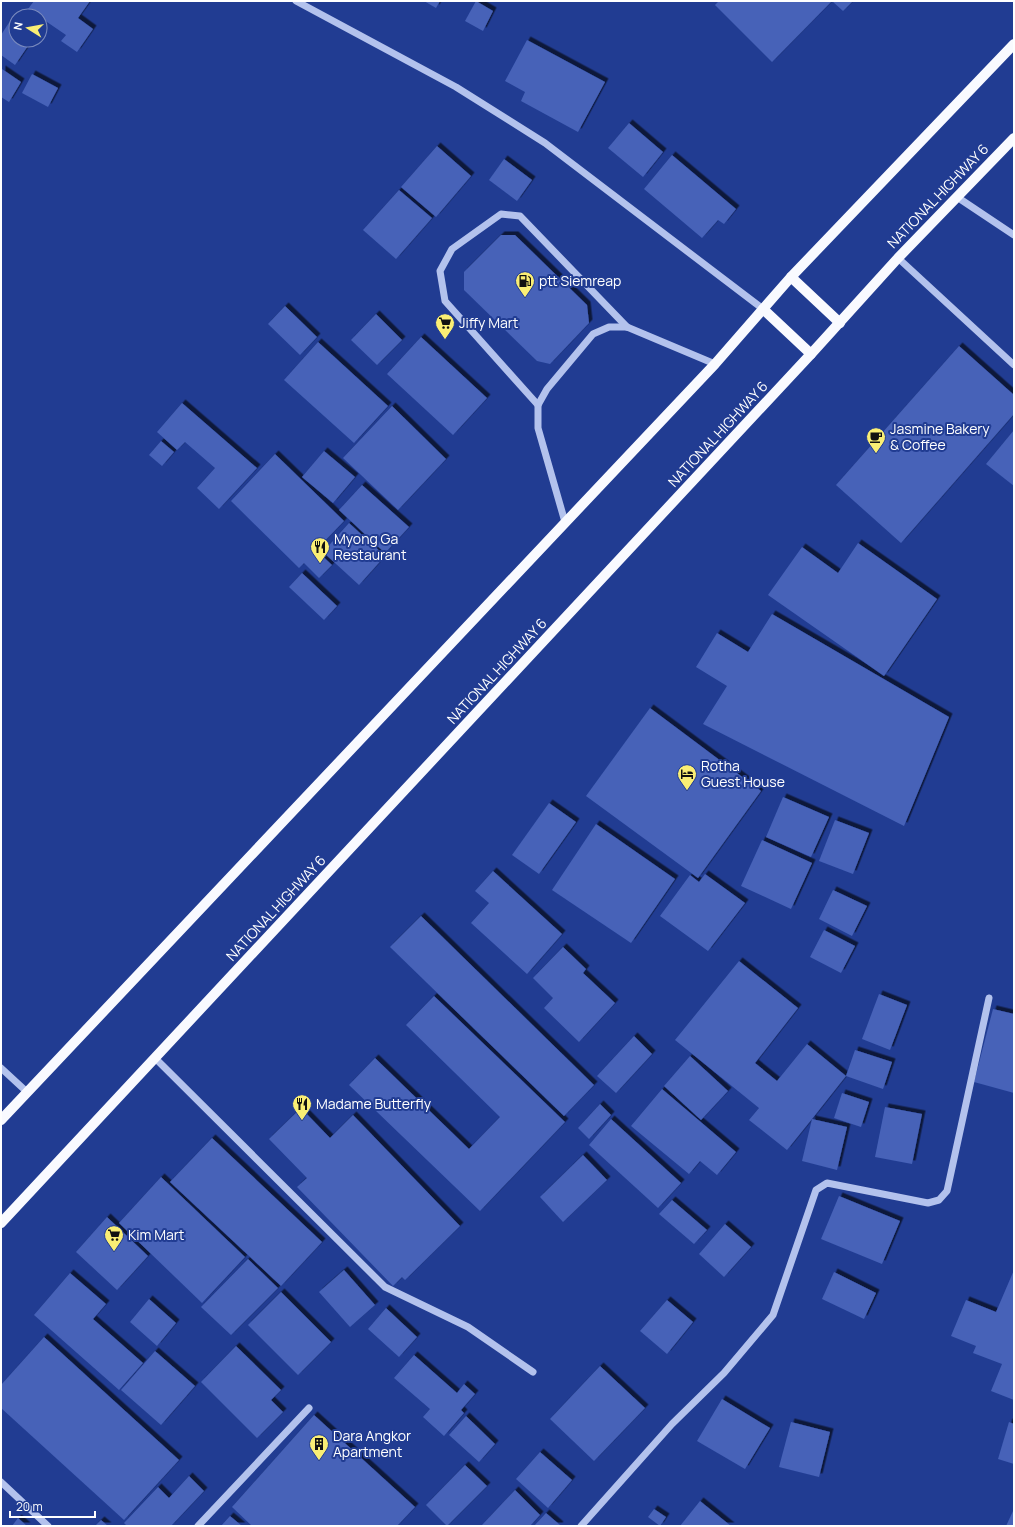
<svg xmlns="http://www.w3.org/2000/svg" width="1015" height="1527" font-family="Manrope,sans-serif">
  <defs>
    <filter id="shadow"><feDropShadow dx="3.5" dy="-3.5" stdDeviation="0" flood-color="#0009"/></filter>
  </defs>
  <rect width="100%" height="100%" fill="#213c92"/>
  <g fill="#4662b8" filter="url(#shadow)">
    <path d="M34 1H90L78 18 93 29 77 52 61 41 66 35 28 9Z"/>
    <path d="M424 1H440L436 8Z"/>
    <path d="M476 1 493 11 483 31 465 21Z"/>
    <path d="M719 1H832L772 62 715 5Z"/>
    <path d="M832 1H853L843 11Z"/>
    <path d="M12 18 16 21V40H32L15 65 1 55V35Z"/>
    <path d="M527 40 605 82 578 132 521 101 525 92 505 81Z"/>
    <path d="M2 69 21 82 9 102 1 97Z"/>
    <path d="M32 74 58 88 48 107 22 93Z"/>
    <path d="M629 123 663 152 643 177 608 148Z"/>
    <path d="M437 146 471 176 436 217 401 187Z"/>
    <path d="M672 155 736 209 724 224 718 220 702 238 644 189Z"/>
    <path d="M504 159 532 180 517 201 489 180Z"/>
    <path d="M399 190 432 218 396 259 363 230Z"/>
    <path d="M501 235H515L587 305 589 323 550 364 537 361 464 290V272Z"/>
    <path d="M285 306 317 337 300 355 268 324Z"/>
    <path d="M376 314 402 340 377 365 351 340Z"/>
    <path d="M421 337 487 398 453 435 387 374Z"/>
    <path d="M318 342 388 406 354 443 284 380Z"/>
    <path d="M959 346 1014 395V414L901 543 836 485Z"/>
    <path d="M182 403 257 468 219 509 197 488 215 468 185 442 177 450 157 432Z"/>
    <path d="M392 406 446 459 398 510 343 458Z"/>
    <path d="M1014 430V486L986 464Z"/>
    <path d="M161 441 174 452 162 466 149 455Z"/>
    <path d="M324 451 355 477 333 503 302 477Z"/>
    <path d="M275 454 344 521 316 550 332 565 319 578 304 563 299 568 231 501Z"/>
    <path d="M362 485 409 527 385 553 339 510Z"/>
    <path d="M349 523 385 556 359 585 323 552Z"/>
    <path d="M858 543 937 599 884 676 768 595 802 547 838 573Z"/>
    <path d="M302 573 337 606 324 620 289 587Z"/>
    <path d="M772 614 949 717 904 826 703 724 727 686 696 667 717 633 748 652Z"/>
    <path d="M650 708 761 791 698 878 586 796Z"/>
    <path d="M783 797 829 817 811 857 766 837Z"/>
    <path d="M549 803 576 822 539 874 512 855Z"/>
    <path d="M835 820 869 833 853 874 819 861Z"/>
    <path d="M596 824 675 879 631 943 552 890Z"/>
    <path d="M762 840 812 863 791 909 741 886Z"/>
    <path d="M493 871 562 934 527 974 471 923 489 903 475 891Z"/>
    <path d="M705 874 745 903 708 951 660 916 690 875 699 882Z"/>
    <path d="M833 890 867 906 852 936 819 919Z"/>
    <path d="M421 916 594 1085 564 1116 390 947Z"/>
    <path d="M824 930 855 946 841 973 810 957Z"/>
    <path d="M563 947 586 969 583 973 615 1003 579 1042 544 1008 553 998 533 978Z"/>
    <path d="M739 961 798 1008 755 1063 777 1081 807 1044 846 1076 812 1119 847 1127 837 1170 802 1161 812 1119 787 1150 749 1120 759 1108 675 1040Z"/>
    <path d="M879 994 907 1005 890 1050 862 1039Z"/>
    <path d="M434 996 565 1122 480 1211 349 1085 375 1058 469 1149 500 1117 406 1025Z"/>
    <path d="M993 1009 1014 1014V1093L974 1082Z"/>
    <path d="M634 1036 652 1054 616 1093 597 1076Z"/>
    <path d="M855 1050 892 1062 883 1089 846 1076Z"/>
    <path d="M690 1056 728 1091 701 1120 664 1086Z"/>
    <path d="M662 1089 736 1152 717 1175 700 1161 689 1174 631 1126Z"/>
    <path d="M842 1093 869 1102 861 1127 834 1118Z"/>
    <path d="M600 1104 611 1115 589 1139 578 1128Z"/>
    <path d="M885 1107 922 1114 912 1164 875 1157Z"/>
    <path d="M301 1108 330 1138 353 1115 460 1226 405 1280 402 1277 393 1286 297 1187 307 1178 269 1139Z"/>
    <path d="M611 1119 681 1183 658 1208 589 1145Z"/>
    <path d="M212 1138 322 1242 281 1286 170 1182Z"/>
    <path d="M583 1155 607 1180 563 1222 540 1197Z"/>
    <path d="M161 1177 245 1257 202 1303 119 1223Z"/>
    <path d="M839 1196 900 1221 882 1264 821 1239Z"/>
    <path d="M672 1200 707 1230 694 1244 659 1214Z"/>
    <path d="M107 1217 148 1256 117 1290 76 1252Z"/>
    <path d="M725 1224 751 1247 724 1277 699 1254Z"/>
    <path d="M248 1259 278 1288 231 1335 201 1307Z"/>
    <path d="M344 1270 375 1305 350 1327 319 1292Z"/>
    <path d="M1014 1270V1400L991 1391 1002 1364 973 1353 976 1346 951 1336 966 1300 996 1312Z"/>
    <path d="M834 1272 876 1293 864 1319 822 1299Z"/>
    <path d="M70 1273 106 1304 93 1319 143 1363 119 1390 34 1315Z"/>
    <path d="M281 1292 331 1342 298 1375 248 1325Z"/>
    <path d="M149 1299 176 1323 157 1346 130 1322Z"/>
    <path d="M667 1300 693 1322 667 1354 640 1331Z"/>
    <path d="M386 1308 417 1337 399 1357 368 1329Z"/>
    <path d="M44 1337 179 1460 124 1520 1 1408V1385Z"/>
    <path d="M236 1346 281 1390 271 1400 283 1412 257 1438 201 1382Z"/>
    <path d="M155 1351 195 1386 161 1425 121 1390Z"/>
    <path d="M414 1355 457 1393 464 1384 475 1394 461 1410 464 1413 444 1436 423 1417 430 1409 394 1378Z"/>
    <path d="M600 1366 645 1408 594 1461 550 1419Z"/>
    <path d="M722 1399 770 1428 745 1469 697 1441Z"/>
    <path d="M314 1415 415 1507 397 1526H252L232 1507Z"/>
    <path d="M466 1416 495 1444 479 1462 449 1435Z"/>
    <path d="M791 1422 830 1432 819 1477 779 1467Z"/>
    <path d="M1009 1422 1014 1424V1464L998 1459Z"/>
    <path d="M540 1452 572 1480 548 1508 516 1479Z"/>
    <path d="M465 1465 487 1486 447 1526 426 1505Z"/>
    <path d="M189 1476 204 1491 171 1526H127L124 1523 158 1487 169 1498Z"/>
    <path d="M515 1490 540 1515 530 1526H483L482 1525Z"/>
    <path d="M700 1501 731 1526H680Z"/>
    <path d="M654 1509 666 1517 660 1526 648 1517Z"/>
    <path d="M1014 1509V1526H1006Z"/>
    <path d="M546 1513 560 1525 559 1526H534Z"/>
    <path d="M230 1516 242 1526H221Z"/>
    <path d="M18 1518 27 1526H12Z"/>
    <path d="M101 1520 108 1526H95Z"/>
  </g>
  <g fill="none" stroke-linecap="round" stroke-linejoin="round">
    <g stroke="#b3c2ed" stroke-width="7">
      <path d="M296 1 456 87 545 143 763 309"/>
      <path d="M957 197 1014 235"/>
      <path d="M898 258 1014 365"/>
      <path d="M538 405 445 301 440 271 452 249 501 214 520 216 627 327"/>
      <path d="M565 522 538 428V405L547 389 593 334 609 327H627L715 364"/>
      <path d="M156 1059 385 1287 468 1327 533 1372"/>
      <path d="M1 1068 27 1092"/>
      <path d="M1 1482 48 1526"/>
      <path d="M198 1526 309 1408"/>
      <path d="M581 1526 672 1424 724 1373 773 1315 816 1190 827 1183 928 1203 939 1200 947 1191 989 998"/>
    </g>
    <g stroke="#f9faff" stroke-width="10">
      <path d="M791 277 840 323"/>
      <path d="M763 309 811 354"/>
      <path d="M1 1120 715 364 791 277 1014 44"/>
      <path d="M1 1223 811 354 898 258 1014 138"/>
    </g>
  </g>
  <defs>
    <symbol id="fuel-pin" viewBox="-11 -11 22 30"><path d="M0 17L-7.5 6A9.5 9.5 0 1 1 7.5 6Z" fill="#faee74" stroke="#213c92"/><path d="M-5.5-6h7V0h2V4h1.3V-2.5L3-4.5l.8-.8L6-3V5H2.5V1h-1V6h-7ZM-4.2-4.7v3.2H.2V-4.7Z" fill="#111"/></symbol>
    <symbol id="supermarket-pin" viewBox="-11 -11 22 30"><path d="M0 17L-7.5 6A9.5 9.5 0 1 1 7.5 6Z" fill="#faee74" stroke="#213c92"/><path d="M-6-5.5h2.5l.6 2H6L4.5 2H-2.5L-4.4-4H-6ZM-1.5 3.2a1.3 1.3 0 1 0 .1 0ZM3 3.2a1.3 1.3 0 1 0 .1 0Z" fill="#111"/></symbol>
    <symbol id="cafe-pin" viewBox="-11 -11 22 30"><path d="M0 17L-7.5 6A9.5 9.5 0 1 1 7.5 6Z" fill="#faee74" stroke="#213c92"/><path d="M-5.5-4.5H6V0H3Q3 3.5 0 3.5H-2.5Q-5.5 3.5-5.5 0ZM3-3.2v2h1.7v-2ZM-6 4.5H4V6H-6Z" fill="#111"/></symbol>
    <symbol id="restaurant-pin" viewBox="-11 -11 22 30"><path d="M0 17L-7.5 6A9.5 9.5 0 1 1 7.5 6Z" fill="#faee74" stroke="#213c92"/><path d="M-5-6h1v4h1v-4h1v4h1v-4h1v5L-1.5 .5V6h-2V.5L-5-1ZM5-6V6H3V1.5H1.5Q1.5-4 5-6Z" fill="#111"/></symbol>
    <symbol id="hotel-pin" viewBox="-11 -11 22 30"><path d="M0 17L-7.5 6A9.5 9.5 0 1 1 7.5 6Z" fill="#faee74" stroke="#213c92"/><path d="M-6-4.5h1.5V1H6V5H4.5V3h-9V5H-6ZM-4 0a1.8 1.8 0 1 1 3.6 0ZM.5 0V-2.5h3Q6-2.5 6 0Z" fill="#111"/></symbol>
    <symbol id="building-pin" viewBox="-11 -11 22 30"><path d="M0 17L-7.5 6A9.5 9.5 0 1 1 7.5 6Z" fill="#faee74" stroke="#213c92"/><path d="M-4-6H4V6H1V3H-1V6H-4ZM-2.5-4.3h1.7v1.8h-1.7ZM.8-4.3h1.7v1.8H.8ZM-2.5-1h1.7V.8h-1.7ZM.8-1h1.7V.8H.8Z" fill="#111"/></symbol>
  </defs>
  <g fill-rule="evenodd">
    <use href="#fuel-pin" x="514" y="270" width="22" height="30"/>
    <use href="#supermarket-pin" x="434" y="312" width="22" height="30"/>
    <use href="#cafe-pin" x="865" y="426" width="22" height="30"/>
    <use href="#restaurant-pin" x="309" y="536" width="22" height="30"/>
    <use href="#hotel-pin" x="676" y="763" width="22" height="30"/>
    <use href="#restaurant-pin" x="291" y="1093" width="22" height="30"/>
    <use href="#supermarket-pin" x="103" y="1224" width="22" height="30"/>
    <use href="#building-pin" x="308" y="1433" width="22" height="30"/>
  </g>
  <g text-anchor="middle" stroke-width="4" stroke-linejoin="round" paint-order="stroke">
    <g font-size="14" fill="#fff" stroke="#213c92">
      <text transform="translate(938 196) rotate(-46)" y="5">NATIONAL HIGHWAY 6</text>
      <text transform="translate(718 434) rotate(-47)" y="5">NATIONAL HIGHWAY 6</text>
      <text transform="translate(497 671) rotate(-47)" y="5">NATIONAL HIGHWAY 6</text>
      <text transform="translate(276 908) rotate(-47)" y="5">NATIONAL HIGHWAY 6</text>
    </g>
    <g font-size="14" fill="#fff" stroke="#213c92" text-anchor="start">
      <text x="539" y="286">ptt Siemreap</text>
      <text x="459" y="328">Jiffy Mart</text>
      <text x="890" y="434">Jasmine Bakery<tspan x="890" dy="16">&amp; Coffee</tspan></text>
      <text x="334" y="544">Myong Ga<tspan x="334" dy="16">Restaurant</tspan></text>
      <text x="701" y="771">Rotha<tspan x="701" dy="16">Guest House</tspan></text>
      <text x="316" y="1109">Madame Butterfly</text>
      <text x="128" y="1240">Kim Mart</text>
      <text x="333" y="1441">Dara Angkor<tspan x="333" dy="16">Apartment</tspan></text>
    </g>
  </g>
  <rect width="1015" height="1527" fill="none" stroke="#ffffff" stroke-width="4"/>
  <g transform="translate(28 28) rotate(281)"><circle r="19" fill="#213c92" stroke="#7a8abe"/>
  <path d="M0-3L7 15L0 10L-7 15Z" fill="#faee74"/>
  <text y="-6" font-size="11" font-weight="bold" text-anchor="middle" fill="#ffffff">N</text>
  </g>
  <path d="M10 1511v6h85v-6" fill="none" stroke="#ffffff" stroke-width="2"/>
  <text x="16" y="1511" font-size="12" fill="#ffffff" stroke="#213c92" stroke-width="3" paint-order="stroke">20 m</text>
</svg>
